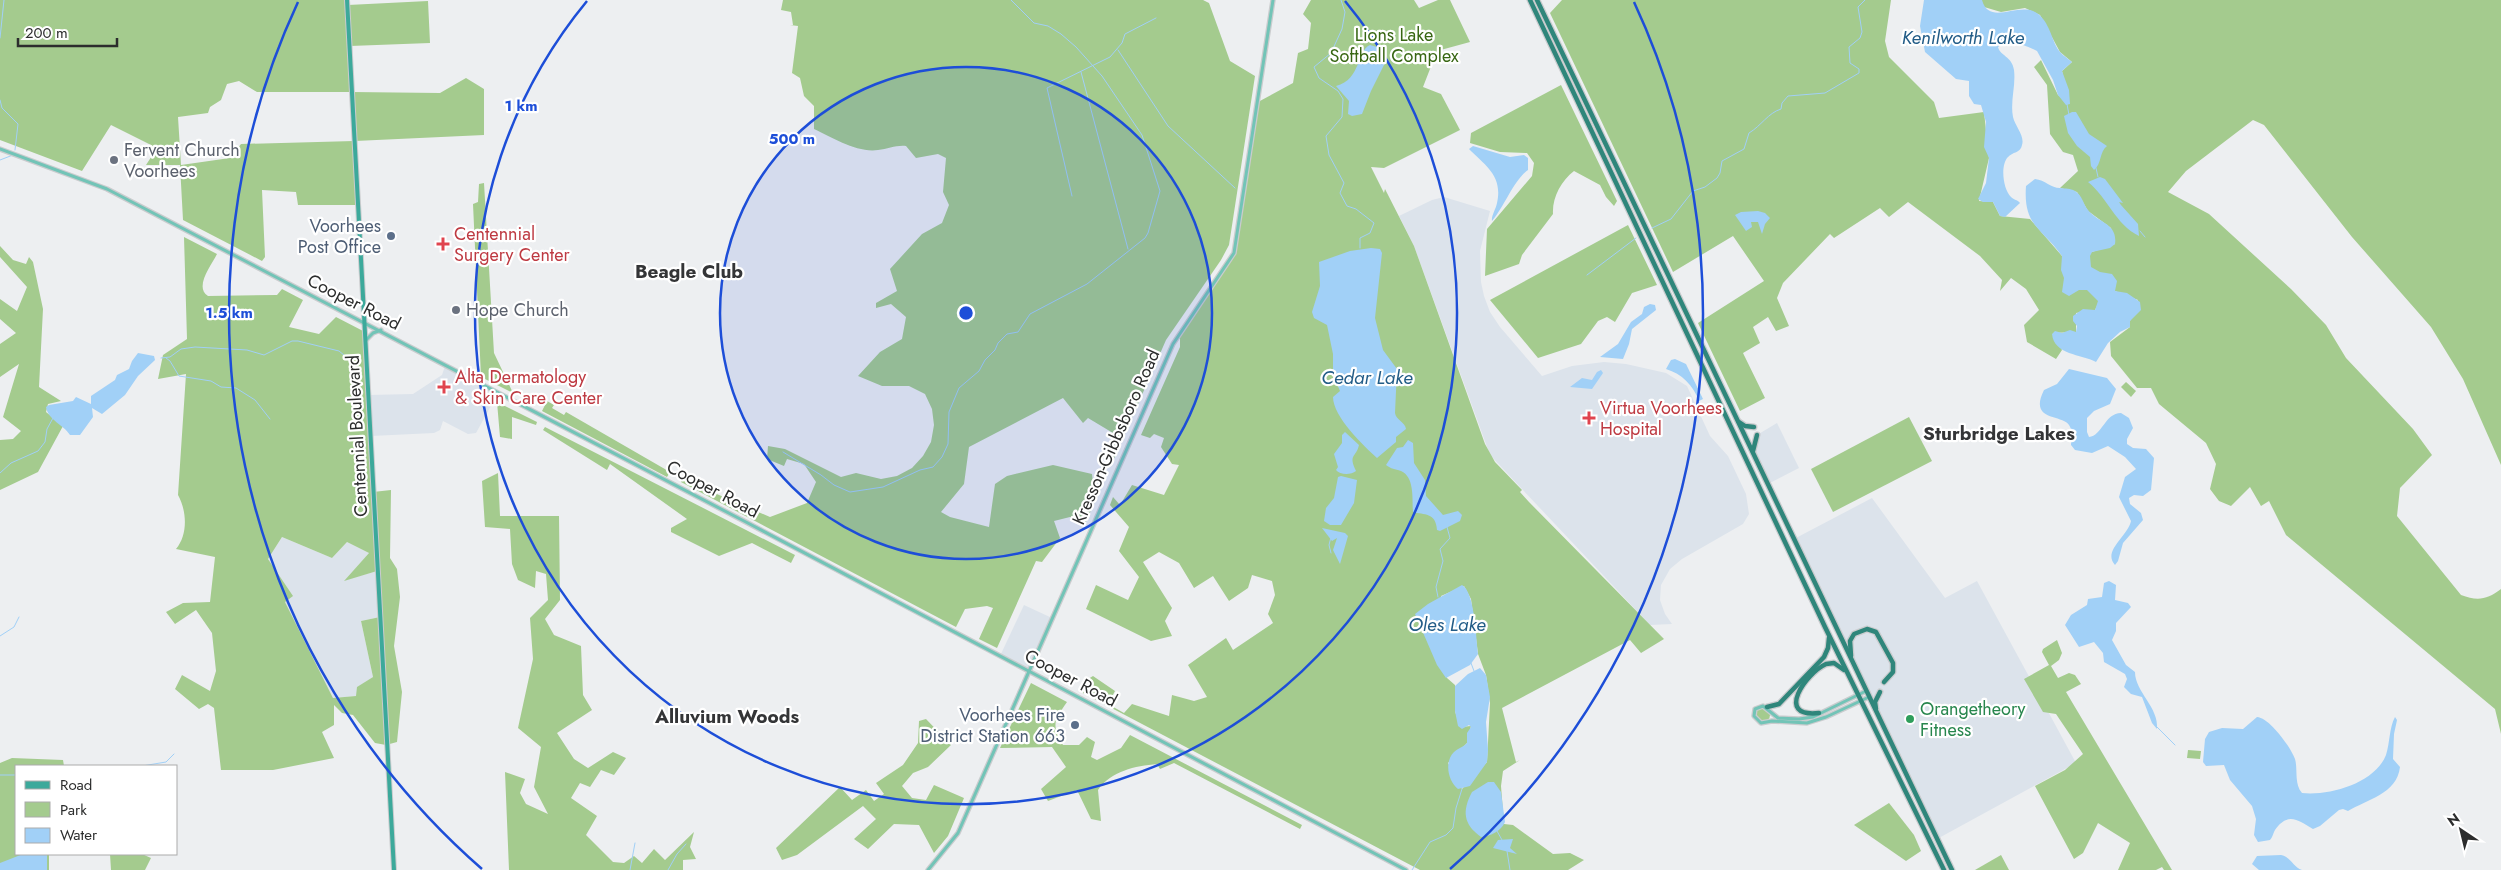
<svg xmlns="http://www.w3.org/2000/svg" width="2501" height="870" font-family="Jost,sans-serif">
  <rect width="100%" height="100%" fill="#edeff1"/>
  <g fill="#dce3eb">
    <path d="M1444 197 1490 211 1480 251 1481 282 1484 296 1490 312 1500 327 1542 376 1572 366 1604 362 1626 364 1666 373 1687 386 1710 436 1728 456 1746 494 1749 514 1743 524 1682 559 1670 569 1661 585 1660 600 1665 614 1672 624 1650 625 1490 455 1414 246 1399 216 1432 200Z"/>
    <path d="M445 366 498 393 476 433 468 434 443 421 440 430 434 433 371 436 368 395 413 394 442 375Z"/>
    <path d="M1777 423 1799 468 1768 484 1753 448 1757 435Z"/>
    <path d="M1872 498 1945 598 1977 581 2076 763 1937 839 1794 539Z"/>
    <path d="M282 537 332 558 347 542 369 553 345 580 377 571 380 617 361 621 373 677 358 687 357 696 333 698 285 602 292 596 268 559Z"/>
    <path d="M1024 605 1052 618 1029 671 1000 656Z"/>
  </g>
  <g fill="#a4cb8e" fill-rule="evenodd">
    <path d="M0 0H347L348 5 428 1 430 43 350 46 352 92 440 93 466 78 484 89V135L355 141 358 205H298L296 192 262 190 265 257 262 261 183 220 180 165H146L157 148 111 125 82 171 0 140ZM239 81 257 92H352L354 141 241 144 230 158 181 165 178 117 208 113 210 107 221 100 227 84Z"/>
    <path d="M783 0H1203L1209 3 1230 61 1255 76 1229 245 1221 260 1166 340 1113 461 1102 457 1112 451 1118 436 1088 418 1083 423 1063 398 969 447 964 484 941 512 950 517 989 527 995 484 1007 476 1053 465 1092 474 1095 501 1085 524 1070 517 1054 521 1060 538 1042 562 1036 561 997 648 979 639 993 608 987 606 965 609 956 627 681 482 682 479 770 517 807 503 816 482 804 464 787 459 784 466 767 459 768 446 785 449 841 477 856 473 881 479 897 476 912 468 923 456 931 442 934 425 932 409 925 394 909 386H882L858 376 880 352 902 339 906 317 891 304 876 308V303L897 291 890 269 922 234 942 223 949 205 943 192 946 158 938 154 916 158 906 146C896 145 888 149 878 150 857 153 833 138 814 129V106L804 96 800 78 792 73 798 26 790 25H793L791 12 781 10Z"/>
    <path d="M1311 0H1414L1419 8 1438 0H1450L1470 42 1437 51 1423 87 1441 94 1460 130 1384 168 1371 167 1384 193 1385 189 1414 246 1485 444 1495 462 1522 490 1520 492 1529 502 1664 639 1641 653 1630 640 1502 708 1516 762 1520 760 1503 771 1501 786 1504 824 1513 825 1553 854 1570 853 1584 860 1568 870H1420L1083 693 1085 681 1093 676 1115 691 1108 704 1124 713 1132 704 1169 716 1172 695 1194 701 1207 697 1188 665 1226 638 1233 650 1273 623 1268 614 1275 595 1272 581 1252 575 1248 588 1229 601 1213 576 1194 588 1179 563 1159 552 1143 562 1172 608 1165 621 1172 636 1151 641 1086 609 1096 585 1128 600 1139 577 1119 551 1129 527 1110 505 1113 497 1120 505 1132 485 1164 495 1179 465 1172 464 1161 447 1164 438 1154 434 1150 438 1141 435 1180 347V332L1234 253 1258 102 1293 83 1298 53 1308 49 1311 23 1303 14ZM1464 586 1471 599 1478 654 1486 675 1490 703 1487 762 1462 789 1448 763 1467 743 1471 726 1460 727 1455 711V685L1447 678 1441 596Z"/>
    <path d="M1562 0H1891L1885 41 1889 57 1934 102 1939 118 1984 112 1989 158 1979 201 1993 202 2000 216 2030 219 2062 256 2092 252 2115 244 2111 228 2088 211 2077 192 2060 188 2078 171 2073 155 2063 152 2050 134 2047 85 2034 67 2041 60 2058 95 2069 103 2062 71 2072 62 2060 52 2040 15 2025 8 2001 12 1984 7 1981 0H2501V465L2463 379 2431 327 2352 237 2264 125 2253 120 2186 171 2168 192 2209 214 2291 289 2326 325 2346 358 2413 429 2432 455 2400 488 2397 516 2461 595C2477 601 2487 600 2501 589V734L2495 709 2286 535 2269 501 2261 506 2250 487 2231 506 2219 501 2210 489 2216 464 2206 443 2159 404 2151 388H2137L2111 356 2110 342 2130 327V321L2138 300 2115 291 2098 304 2095 310 2076 313V332L2053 333 2062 350 2056 359 2027 342 2024 325 2039 310 2026 289 2011 278 2000 291 2002 280 1980 256 1908 202 1889 217 1880 208 1834 238 1830 234 1783 283 1777 298 1789 326 1776 331 1768 317 1753 327 1760 343 1743 353 1765 398 1740 411 1698 323 1764 281 1733 236 1673 272 1550 13Z"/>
    <path d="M1561 85 1617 201 1614 206 1606 197 1600 185 1574 171C1561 181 1552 198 1553 214L1522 255 1519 264 1485 276 1487 229 1532 176 1534 163 1527 153 1500 152 1470 143 1471 133Z"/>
    <path d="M484 183 494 353 513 393 481 377 473 204 478 202 479 184Z"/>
    <path d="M1628 225 1657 285 1632 293 1615 322 1607 317 1598 321 1581 344 1538 358 1490 300Z"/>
    <path d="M184 237 217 254C211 266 194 287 208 296L277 295 282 289 303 300 289 327 319 334 336 317 365 332 373 492 391 490 390 558 397 569 400 597 394 646 402 692 397 742 386 745 375 743 353 715 342 713 334 705V725L322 732 334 758 273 770H221L214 708 208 704 199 709 175 689 182 675 210 691 216 671 212 633 196 610 175 624 166 612 183 603 210 602 215 557 176 549C188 535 187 511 178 495L186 374 158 379 163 355 187 339ZM282 537 332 558 347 542 369 553 344 581 377 571 380 617 361 621 373 677 357 687 356 696 333 698 285 602 293 596 268 559Z"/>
    <path d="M0 246 13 260 26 264 29 257 33 262 43 309 39 387 61 401 48 404 46 412 63 426 38 472 0 490V440L13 439 21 431 3 417 19 364 0 377V344L16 333 0 319V299L17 311 27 287 0 257Z"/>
    <path d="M2126 382 2136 391 2131 397 2121 387Z"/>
    <path d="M547 401 554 405 552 408 564 415 566 412 670 472 667 477 542 411Z"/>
    <path d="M497 402 537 422 536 425 512 417V439L500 437Z"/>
    <path d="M1909 417 1932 461 1833 512 1811 469Z"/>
    <path d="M545 427 795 555 791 563 752 543 719 556 671 532V528L687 519 610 464 607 470 543 430Z"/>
    <path d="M498 473 500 516H559L560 600 545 619 554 635 581 646 583 695 592 710 557 733 574 759 588 768 613 752 626 758 614 775 601 770 590 787 580 783 571 798 597 816 586 835 613 862 624 863 634 856 642 863 654 849 665 860 694 832 690 847 696 859 683 860V870H509L505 772 525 779 520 793 526 804 548 814 534 787 541 747 518 728 533 659 530 618 548 600 546 574 536 571 535 588 518 580 512 564 510 529 485 527 482 481Z"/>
    <path d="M2057 640 2062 653 2059 660 2051 666 2058 678 2069 673 2075 675 2081 684 2066 692 2172 870H2164L2162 867 2156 870H2118L2130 843 2098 823 2083 853 2074 859 2035 786 2065 770 2083 754 2056 714 2043 712 2024 679 2049 665 2042 652 2043 649Z"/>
    <path d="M1031 683 1067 702C1054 721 1051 724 1063 745H1079L1087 737 1095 742 1091 757 1097 760 1121 748 1130 735 1302 825 1300 829 1174 763 1160 769 1157 764C1135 766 1111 771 1098 790L1101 821 1091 819 1077 790 1048 801 1041 789 1066 767 1052 747 1000 748Z"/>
    <circle cx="1762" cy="715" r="8"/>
    <path d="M926 719 951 745 928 767 913 773 902 786 912 798 926 800 934 785 964 798 948 836 934 853 919 825 894 824 868 849 854 839 876 819 863 806 797 855 782 860 776 848 840 787 852 800 866 790 874 801 884 794 876 783 903 765 918 743 919 721Z"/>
    <path d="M2188 750 2201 751 2200 759 2187 758Z"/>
    <path d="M12 758 63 760 64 766H16V854H49V870H0V763Z"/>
    <path d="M1889 803 1914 835 1921 851 1906 861 1854 825Z"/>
    <path d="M110 854H142L151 858 145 870H111Z"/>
    <path d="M2001 855 2009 870H1975Z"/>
  </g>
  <g fill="#a1d0f7">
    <path d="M1924 0H1982C1989 25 2015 4 2033 11 2047 17 2050 33 2056 46 2060 54 2066 57 2072 62L2062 71 2069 90 2070 104 2066 105 2058 95 2053 80 2037 51C2025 45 2009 38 1998 47 2000 56 2012 56 2014 70 2016 86 2010 101 2013 117 2015 126 2025 136 2022 145 2021 153 2012 152 2008 157 2000 165 2003 189 2011 197 2014 200 2018 200 2020 203L2005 217 2000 216 1993 202H1983L1978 199 1986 183 1989 158 1984 147 1986 122 1981 105 1974 104 1969 96V81L1956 79 1925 52 1920 26Z"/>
    <path d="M1370 45 1377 47 1386 61 1371 91 1362 114 1352 116 1348 114 1349 101 1336 86C1362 79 1356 51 1370 45Z"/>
    <path d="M2072 112H2076L2089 134 2107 146C2099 152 2102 164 2094 170L2091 166 2090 157 2077 146 2068 133 2064 116Z"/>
    <path d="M1473 146 1510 157 1524 155 1528 158V170C1513 181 1505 206 1492 221 1491 216 1496 209 1497 203 1503 176 1486 166 1469 149Z"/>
    <path d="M2100 177 2105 179 2123 203 2119 202 2121 205 2138 224 2139 236C2115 224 2108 198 2088 182Z"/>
    <path d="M2035 179C2045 180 2051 188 2060 188 2066 189 2070 188 2075 191 2083 196 2083 204 2088 210 2098 223 2118 223 2115 244L2110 248 2092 252 2090 256 2091 267 2100 272 2112 274 2117 281 2115 291 2127 293 2140 302 2141 310 2130 321V327L2120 332 2108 343 2096 362C2081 354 2054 355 2052 334L2055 331 2062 333 2070 330 2076 332 2077 326 2073 321V316L2083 309 2095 310 2098 301 2087 290H2079L2069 296 2062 292 2064 278 2061 270 2062 256C2042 228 2023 226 2026 186Z"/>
    <path d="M1758 211 1765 213 1770 218 1765 224 1762 234 1758 222H1751L1752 227 1746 231 1735 215 1741 212Z"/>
    <path d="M1371 248 1380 249 1382 253 1375 318 1383 350 1397 369 1395 413C1396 420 1405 422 1406 429L1396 437V442L1377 458C1364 446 1333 417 1333 397L1340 391 1333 375V354L1327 325 1314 318 1312 312 1320 286 1319 262 1350 251Z"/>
    <path d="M1650 304 1655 305 1656 310 1632 329 1629 344 1623 359 1600 357 1618 344 1631 322 1642 314 1644 307Z"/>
    <path d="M138 353 154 356 155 360 138 376 125 395 102 414 92 408 93 417 80 435H70C64 425 48 420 46 407L49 405 73 401 76 397 91 404V396L115 380 117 375 129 369 132 361Z"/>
    <path d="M1675 359 1686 364 1703 399 1699 401C1693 385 1682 374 1666 369L1671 360Z"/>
    <path d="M2069 369 2107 378 2116 389 2110 404 2094 411 2087 418V432L2089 437C2102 436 2105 413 2121 413L2129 418 2133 428 2127 439V444L2133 448 2146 449 2154 458 2151 490 2143 496 2134 495 2129 498 2130 504 2141 513 2143 520 2123 543 2118 561 2115 565C2102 551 2128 536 2131 521L2119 497 2125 477 2136 469 2125 457 2108 446 2092 453 2075 450 2071 445C2071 438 2073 431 2069 425 2063 414 2028 422 2044 390L2057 384Z"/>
    <path d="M1601 370 1603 373 1592 389 1570 387 1582 378 1592 380 1597 372Z"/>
    <path d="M1345 432 1359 445C1356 458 1348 454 1356 471 1351 475 1340 475 1336 470L1338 467 1334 454 1342 443V435Z"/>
    <path d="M1408 440 1413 443 1414 463 1425 480 1426 496 1443 515 1458 511 1462 515 1460 521 1440 531 1437 530C1436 512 1424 515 1413 512 1412 500 1415 477 1401 471 1395 469 1391 469 1386 465L1397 448 1403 447Z"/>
    <path d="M1341 476 1357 480 1354 503 1341 525H1330L1324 521 1326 508 1334 498 1338 477Z"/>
    <path d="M1322 528 1345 533 1348 536 1340 564 1333 550 1337 538 1332 541Z"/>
    <path d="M2109 581 2116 585 2115 600 2128 603 2131 607 2116 623V631L2112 640 2126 665 2135 672C2135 692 2159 707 2157 729L2152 723 2142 697 2131 694 2124 687 2127 679 2125 674 2104 662 2103 653 2094 642 2079 647 2065 625 2071 615 2087 605 2088 599 2102 597 2104 583Z"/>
    <path d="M1462 585C1475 592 1476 639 1478 654L1470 665 1446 678 1437 665 1415 614 1428 604Z"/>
    <path d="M1480 668 1486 675 1490 697 1486 722 1488 750 1487 762 1470 786 1458 789C1448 781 1444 762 1454 752 1458 748 1464 747 1467 743V733L1471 727 1469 725 1462 729 1458 726 1455 711V686L1468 674Z"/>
    <path d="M2257 717C2270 718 2291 748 2295 759 2298 769 2294 784 2302 793 2330 796 2375 783 2386 755 2390 743 2389 728 2395 717L2397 720 2394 734 2393 759 2400 767C2397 794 2366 800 2348 811L2343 809 2339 810 2320 826 2313 829C2299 821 2288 811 2275 830 2273 833 2273 837 2270 840L2258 842 2254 835 2256 819 2252 806 2230 780 2224 765 2206 766 2203 762 2205 739 2209 732 2222 728 2243 729Z"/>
    <path d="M1488 782H1494L1501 792 1505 822C1501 831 1491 836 1481 837 1463 824 1462 811 1472 792Z"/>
    <path d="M1513 839 1510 848 1517 854 1493 848 1498 840Z"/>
    <path d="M23 854H47V870H0V863Z"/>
    <path d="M2281 855C2291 857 2293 867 2302 870H2259L2252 864 2257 856Z"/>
  </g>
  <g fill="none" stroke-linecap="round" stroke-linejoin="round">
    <g stroke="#a1d0f7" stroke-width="1">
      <path d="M1341 0 1345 12 1342 29 1331 53 1314 67 1319 78 1338 91 1343 99 1342 117 1326 136 1329 155 1344 183 1340 193 1347 206 1356 209 1374 223 1370 233 1360 238V248"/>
      <path d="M0 38 4 0"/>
      <path d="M1118 50 1168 126 1235 188"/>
      <path d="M1081 72 1128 249"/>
      <path d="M0 100 2 108 18 124 15 150"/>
      <path d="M2067 104 2069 115"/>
      <path d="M0 160 13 155"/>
      <path d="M2096 168 2098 177"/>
      <path d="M1072 196 1047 88 1110 57 1122 43 1125 34 1156 18"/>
      <path d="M1652 228 1671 219 1693 191 1705 187 1717 178 1720 173 1722 161 1744 149 1749 133C1761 126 1768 113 1781 109L1782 103 1788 96 1825 93 1859 73V69L1850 63 1849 47 1860 38 1862 32 1858 7 1865 0"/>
      <path d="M2140 231 2145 237"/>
      <path d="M1587 275 1636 238"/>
      <path d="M161 358 170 357 181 349 195 347 247 350 264 355 292 341H298L339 351 350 360"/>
      <path d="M166 358 170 361 179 376 211 381 221 387 236 388 255 400 270 419"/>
      <path d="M783 452 821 475 834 485 850 492 883 487 920 470 933 467 942 457 948 444 949 412 959 388 979 371 985 360 995 350 998 343 1007 334 1018 332 1030 314 1087 284 1145 238 1148 233 1160 191 1142 135 1102 76 1076 47 1061 34 1048 26 1034 23 1011 0"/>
      <path d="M0 473 11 463 38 451 45 442 47 429 53 418"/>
      <path d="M1331 537 1329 545 1331 553"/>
      <path d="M1438 597 1436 587 1443 561 1440 549 1450 538 1447 527"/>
      <path d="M0 636 14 627 19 617"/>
      <path d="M1471 663 1474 671"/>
      <path d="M2157 727 2175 745"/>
      <path d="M142 766 166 762 174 754"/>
      <path d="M0 775H16"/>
      <path d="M1497 831 1502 840"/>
      <path d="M1507 851 1510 870"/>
      <path d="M630 870 635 843"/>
      <path d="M668 870 677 854 686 844"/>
      <path d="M1412 870 1430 842 1446 835 1453 828 1456 808 1462 789"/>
    </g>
    <defs>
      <g id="tertiary">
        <path d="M0 149 107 189 744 521 1406 870"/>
        <path d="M366 340 373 333 381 330"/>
        <path d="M1866 691 1813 717 1799 719 1778 718 1763 706 1755 709 1754 716 1761 723 1772 721 1807 723 1826 717 1869 697"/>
        <path d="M928 870 958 833 1173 344 1234 253 1273 0"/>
      </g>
      <path id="secondary" d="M347 0 394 870"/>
      <g id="trunk">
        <path d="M1530 0 1825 627 1944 870"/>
        <path d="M1537 0 1952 870"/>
        <path d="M1739 422 1745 426 1754 427"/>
        <path d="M1753 451 1757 435"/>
        <path d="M1851 656 1850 641 1854 634 1867 629 1876 632 1893 663V672L1884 682"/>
        <path d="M1767 707 1779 704 1824 657 1828 648 1829 638"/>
        <path d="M1876 709 1875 702 1880 692"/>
        <path d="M1819 713C1774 718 1806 673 1826 664L1834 663 1844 670"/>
      </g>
    </defs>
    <use href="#tertiary" stroke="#caccce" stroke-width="5.5"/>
    <use href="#secondary" stroke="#caccce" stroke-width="6"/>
    <use href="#trunk" stroke="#caccce" stroke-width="7"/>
    <use href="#tertiary" stroke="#72c4b7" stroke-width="3"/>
    <use href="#secondary" stroke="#3ca99b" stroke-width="4"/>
    <use href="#trunk" stroke="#2f867b" stroke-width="4.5"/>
  </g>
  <circle cx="966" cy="313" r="246" fill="#1d4ed8" fill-opacity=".12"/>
  <g fill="none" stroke="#1d4ed8" stroke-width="2.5">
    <circle cx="966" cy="313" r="246"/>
    <path d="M1345 1A491 491 0 1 1 587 1"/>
    <path d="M482 869A737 737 0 0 1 298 2M1634 2A737 737 0 0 1 1450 869"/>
  </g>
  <g fill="#6b7280" stroke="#fff" stroke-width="2">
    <circle cx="114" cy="160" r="5"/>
    <circle cx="456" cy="310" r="5"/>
  </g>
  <g fill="#5c6f8a" stroke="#fff" stroke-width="2">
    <circle cx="391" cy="236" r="5"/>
    <circle cx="1075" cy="725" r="5"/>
  </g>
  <g fill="#e0444e" stroke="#fff" stroke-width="2">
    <path d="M440.5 236.5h5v5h5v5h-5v5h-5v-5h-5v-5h5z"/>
    <path d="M441.5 379.5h5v5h5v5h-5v5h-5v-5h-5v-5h5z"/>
    <path d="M1586.5 410.5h5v5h5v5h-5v5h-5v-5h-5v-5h5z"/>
  </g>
  <circle fill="#2e9e5b" stroke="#fff" stroke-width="2" cx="1910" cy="719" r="5"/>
  <g text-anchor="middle" stroke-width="4.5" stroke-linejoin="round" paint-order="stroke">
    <g font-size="18" fill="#376612" stroke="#fff">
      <text x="1394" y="41">Lions Lake<tspan x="1394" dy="21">Softball Complex</tspan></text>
    </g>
    <g font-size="18" fill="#5b616d" stroke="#fff" text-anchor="start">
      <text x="124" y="156">Fervent Church<tspan x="124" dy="21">Voorhees</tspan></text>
      <text x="466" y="316">Hope Church</text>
    </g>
    <g font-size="18" fill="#4e5e75" stroke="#fff" text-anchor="end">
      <text x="381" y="232">Voorhees<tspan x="381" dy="21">Post Office</tspan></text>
      <text x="1065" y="721">Voorhees Fire<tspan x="1065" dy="21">District Station 663</tspan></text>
    </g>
    <g font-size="18" fill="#be3a42" stroke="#fff" text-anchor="start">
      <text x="454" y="240">Centennial<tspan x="454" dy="21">Surgery Center</tspan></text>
      <text x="455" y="383">Alta Dermatology<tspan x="455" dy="21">&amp; Skin Care Center</tspan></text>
      <text x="1600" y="414">Virtua Voorhees<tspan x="1600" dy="21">Hospital</tspan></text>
    </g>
    <g font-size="18" fill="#2c2d2d" stroke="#fff">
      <text transform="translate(354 302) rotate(27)" y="6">Cooper Road</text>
      <text transform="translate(357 436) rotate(-93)" y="6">Centennial Boulevard</text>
      <text transform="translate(1116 437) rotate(-66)" y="6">Kresson-Gibbsboro Road</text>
      <text transform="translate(713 489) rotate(28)" y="6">Cooper Road</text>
      <text transform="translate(1071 678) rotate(28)" y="6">Cooper Road</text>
    </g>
    <g font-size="18" fill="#27864d" stroke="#fff" text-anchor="start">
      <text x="1920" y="715">Orangetheory<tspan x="1920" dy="21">Fitness</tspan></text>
    </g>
    <g font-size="19" font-style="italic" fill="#225c87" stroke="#fff">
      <text x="1963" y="44">Kenilworth Lake</text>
      <text x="1367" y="384">Cedar Lake</text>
      <text x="1447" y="631">Oles Lake</text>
    </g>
    <g font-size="19" font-weight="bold" fill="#343537" stroke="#fff">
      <text x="689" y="278">Beagle Club</text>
      <text x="1999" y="440">Sturbridge Lakes</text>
      <text x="727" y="723">Alluvium Woods</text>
    </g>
  </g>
  <circle cx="966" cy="313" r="8" fill="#1d4ed8" stroke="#fff" stroke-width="2.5"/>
  <g font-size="15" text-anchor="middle" font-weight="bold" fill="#1d4ed8" stroke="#fff" stroke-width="4.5" stroke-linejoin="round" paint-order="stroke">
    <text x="521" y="111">1 km</text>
    <text x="792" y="144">500 m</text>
    <text x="229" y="318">1.5 km</text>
  </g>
  <rect x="15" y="765" width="162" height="90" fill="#ffffff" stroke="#ababab"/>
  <rect x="25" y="781" width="25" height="8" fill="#3ca99b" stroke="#ababab"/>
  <text x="60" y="790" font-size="15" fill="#2c2d2d">Road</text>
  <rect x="25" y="802" width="25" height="15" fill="#a4cb8e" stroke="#ababab"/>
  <text x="60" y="815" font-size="15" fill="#2c2d2d">Park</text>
  <rect x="25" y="828" width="25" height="15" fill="#a1d0f7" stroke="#ababab"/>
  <text x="60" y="840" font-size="15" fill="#2c2d2d">Water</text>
  <g transform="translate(2461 830) rotate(325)" stroke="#ffffff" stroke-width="4" paint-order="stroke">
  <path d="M0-4L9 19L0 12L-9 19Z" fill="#2c2d2d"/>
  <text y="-8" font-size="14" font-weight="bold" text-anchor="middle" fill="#2c2d2d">N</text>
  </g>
  <path d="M18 38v8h99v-8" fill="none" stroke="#2c2d2d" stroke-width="2.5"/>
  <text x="25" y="38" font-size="15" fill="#2c2d2d" stroke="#ffffff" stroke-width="4" paint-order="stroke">200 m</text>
</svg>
